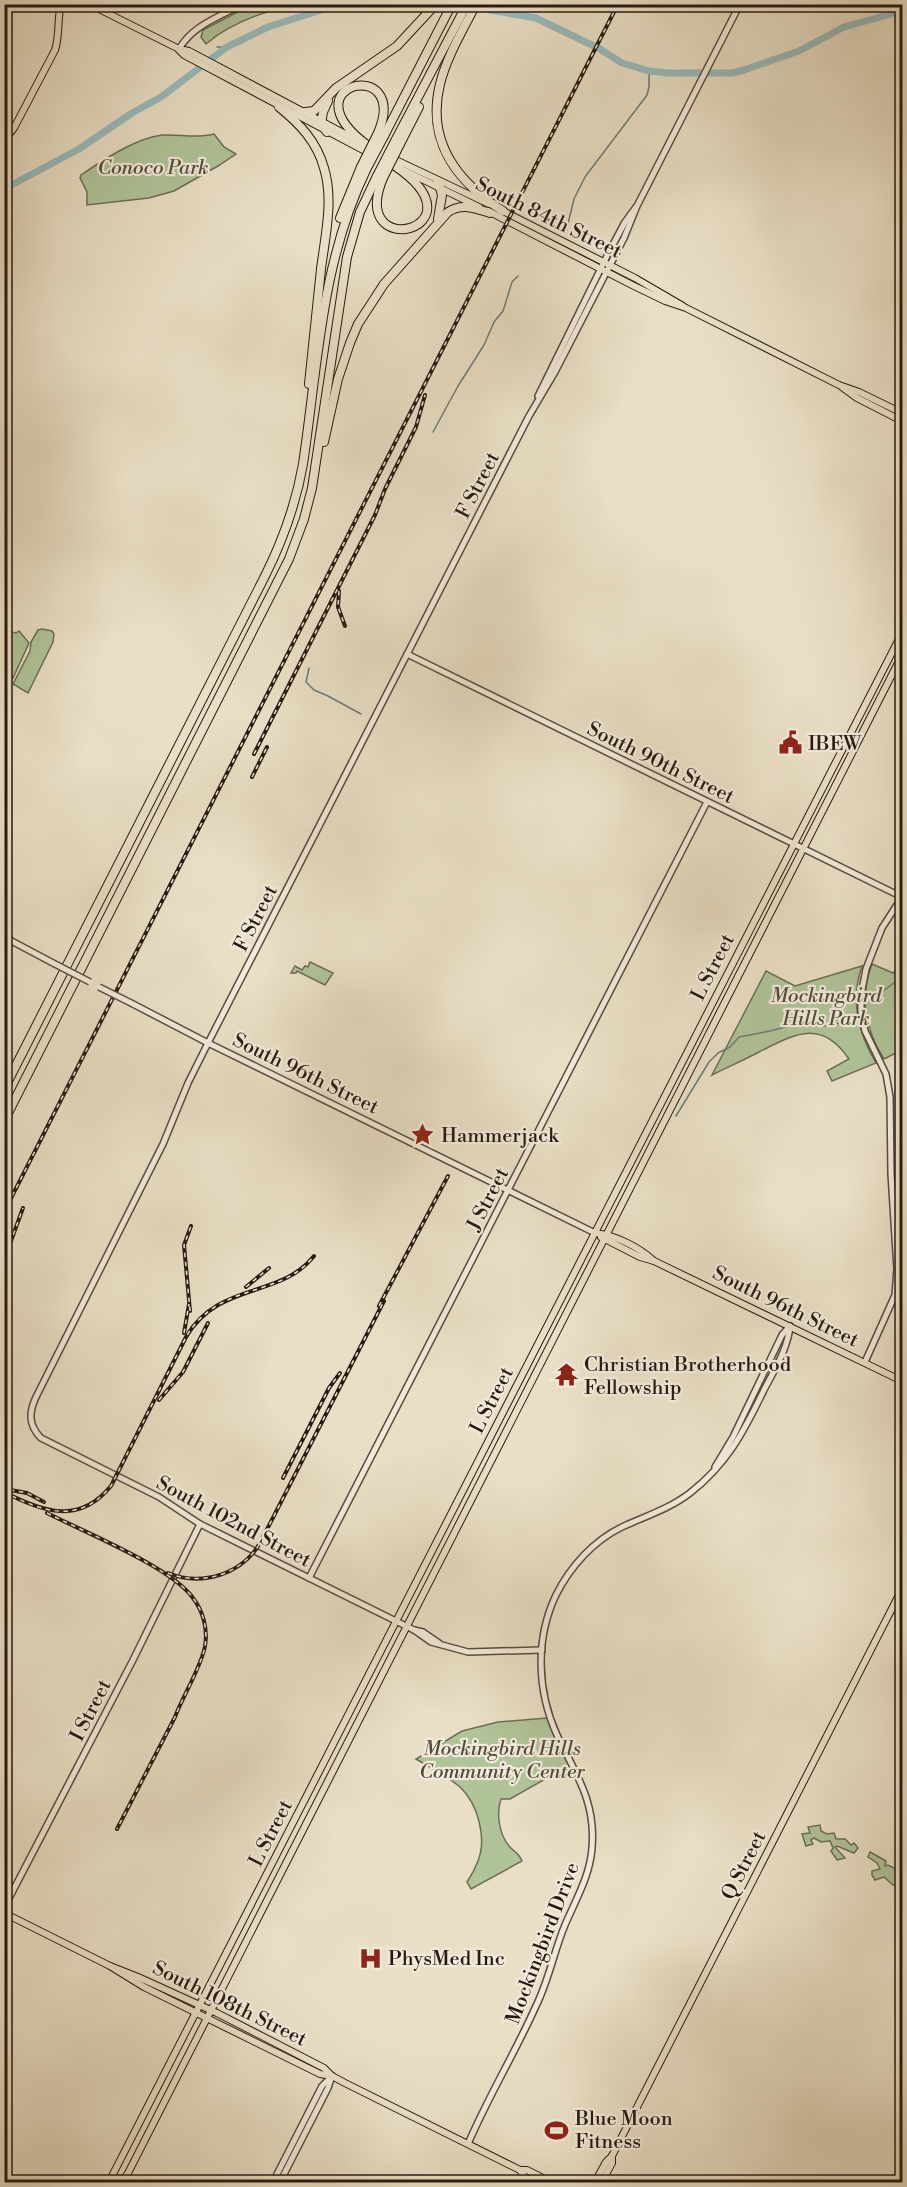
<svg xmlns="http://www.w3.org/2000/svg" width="907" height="2187" font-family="'Libre Bodoni',serif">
  <rect width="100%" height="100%" fill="#e9dfc6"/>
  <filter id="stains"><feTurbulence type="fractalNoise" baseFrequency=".00333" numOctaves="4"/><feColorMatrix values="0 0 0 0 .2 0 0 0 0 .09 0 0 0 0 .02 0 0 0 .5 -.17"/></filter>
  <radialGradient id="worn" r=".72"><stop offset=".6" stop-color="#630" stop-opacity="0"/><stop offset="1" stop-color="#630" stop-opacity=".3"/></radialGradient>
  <g fill="#b0c399" stroke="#6c6e56" stroke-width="1.5">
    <path d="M251 5H293C262 12 230 23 206 44L201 37 203 30Z"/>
    <path d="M214 134 224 147 236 154 218 166 174 191 149 198 87 205V192L80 178 81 175C103 160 136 138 162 135 180 134 196 139 214 134Z"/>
    <path d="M42 629 52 631 54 634 53 642 28 693 13 684 30 651 31 642 38 630Z"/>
    <path d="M19 631 29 643 13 678 5 674V643L12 632 16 633Z"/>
    <path d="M310 962 333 973 325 985 297 971 296 973H291L295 966 302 970 305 966 308 967Z"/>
    <path d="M872 964 893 973 902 964V1050L884 1059C865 1029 859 998 872 964Z"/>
    <path d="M862 966C850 1001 858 1032 876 1063L832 1081 827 1071 849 1059C821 1018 795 1034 759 1052 744 1060 728 1067 712 1075L766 971 795 986Z"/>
    <path d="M547 1718 570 1765 510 1799H501C496 1813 499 1834 509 1846 514 1852 519 1853 522 1861L471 1889 467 1882C471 1876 475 1869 478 1861 487 1838 478 1804 460 1787 447 1776 431 1768 416 1759L462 1731 498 1722Z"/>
    <path d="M820 1825 821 1831 827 1834 834 1833 836 1839H845L851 1845 854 1843 858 1848 854 1853 837 1846 835 1847 845 1858 837 1860 831 1851 833 1848 830 1841 821 1842 814 1838 811 1840 813 1844 806 1846 802 1834 810 1833 808 1827Z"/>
    <path d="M870 1852 886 1861 885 1866 888 1865 902 1872V1884L893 1885 884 1877 875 1880 872 1875V1871L880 1869 877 1863 868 1857Z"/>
  </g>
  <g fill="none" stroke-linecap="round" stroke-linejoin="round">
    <g stroke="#6c7b78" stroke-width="1.5">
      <path d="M217 47H227"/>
      <path d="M566 232 574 199 585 177 647 95 649 87V71"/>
      <path d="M433 432 458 386 484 345 494 322 503 311 512 282 518 276"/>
      <path d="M309 668 306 682 314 690 328 696 361 714"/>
      <path d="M875 997 902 977"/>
      <path d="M676 1116 709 1062 718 1053 730 1047 739 1037 770 1031 793 1025 824 1026 841 1023 851 1016"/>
    </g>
    <g stroke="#99bbbc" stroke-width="7">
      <path d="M478 8 536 18 600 49 622 63 649 71 668 73H732L744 70 799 51 844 27 902 11"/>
      <path d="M4 189 79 149 132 113 161 97 227 47 268 27 340 4"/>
    </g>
    <defs>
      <g id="minor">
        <path d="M179 49C193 25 218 18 242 4"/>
        <path d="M538 396 608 254 625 222 636 207"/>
        <path d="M407 654 902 897"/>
        <path d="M4 937 53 963"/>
        <path d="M133 1004 208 1043 595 1233"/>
        <path d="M865 1362 895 1295 897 1269 891 1174 890 1097 886 1074 865 1031 861 1011V995L866 969 882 928 902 897"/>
        <path d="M715 1467 733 1437 782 1335 790 1326"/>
        <path d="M309 1578 707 802"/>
        <path d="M414 1630 423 1632 439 1643"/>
        <path d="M542 1650 468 1652 431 1642 414 1630 200 1524 159 1497 41 1438C28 1425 29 1412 36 1397L163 1144 188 1083 208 1043 529 416 555 372 624 238 637 206 740 4"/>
        <path d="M4 1908 133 1660 200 1524"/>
        <path d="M468 2144C488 2097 515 2053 536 2006 549 1980 554 1951 565 1925 576 1899 590 1876 592 1848 596 1801 576 1775 557 1735 537 1691 535 1639 556 1595 570 1567 593 1541 622 1527 646 1516 669 1509 690 1493 727 1464 743 1433 763 1392 773 1372 788 1349 790 1326"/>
        <path d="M273 2182 322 2086 332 2076"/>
        <path d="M280 2182 328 2088 332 2076"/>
      </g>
      <g id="major">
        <path d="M89 4 179 49 189 51 364 144"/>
        <path d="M179 50 184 55 365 151"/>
        <path d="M4 141 14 128 55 50C60 35 57 19 61 4"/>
        <path d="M396 160 489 204"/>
        <path d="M401 169 479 207"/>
        <path d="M501 210 635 278 683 306"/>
        <path d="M488 211 632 285 665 301 686 308 839 385 859 392 902 413"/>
        <path d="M842 387 857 398 902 421"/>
        <path d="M595 1233C615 1235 639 1247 654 1261L902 1381"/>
        <path d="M601 1237 640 1257 654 1261"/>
        <path d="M4 1913 110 1966 144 1987 320 2074 332 2076"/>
        <path d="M110 1966 138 1977 217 2013 324 2068 332 2076 345 2083 520 2170H527L551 2182"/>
        <path d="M520 2170 524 2176 536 2182"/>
        <path d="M125 2179 902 655"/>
        <path d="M109 2182 902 633"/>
        <path d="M595 2182 606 2162 612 2156 902 1589"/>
        <path d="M602 2182 612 2163V2156"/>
      </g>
      <g id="highway">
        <path d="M476 4C463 30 447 56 440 84 426 141 457 182 503 211"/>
        <path d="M279 107C300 124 317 142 324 168 334 200 325 237 321 269 317 308 313 346 309 384"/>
        <path d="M305 112 314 111 336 88 397 46 436 4"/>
        <path d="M327 132 321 124 323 112 328 101"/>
        <path d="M384 136 452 4"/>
        <path d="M395 141 467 4"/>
        <path d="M400 144 419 107"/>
        <path d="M367 145C284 83 411 55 378 133"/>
        <path d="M383 178C347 264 488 229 395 166"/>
        <path d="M340 218 361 167"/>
        <path d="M438 219 442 195 438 181"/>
        <path d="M324 442 338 379 350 343 358 324 384 284 448 212C462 203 475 208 490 213"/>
        <path d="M4 1089 265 576C283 540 296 504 303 464 318 364 321 263 366 170"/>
        <path d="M4 1121 289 559 304 519 312 488 347 257 360 212 377 176"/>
        <path d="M123 2182 126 2177"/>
      </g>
    </defs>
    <use href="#minor" stroke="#584b3f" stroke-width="8"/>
    <use href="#major" stroke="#281a12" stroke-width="8"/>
    <use href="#highway" stroke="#281a12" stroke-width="10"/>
    <use href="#minor" stroke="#f1eada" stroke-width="5"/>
    <use href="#major" stroke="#e9dfc6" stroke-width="6"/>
    <use href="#highway" stroke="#e9dfc6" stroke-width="8"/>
    <defs>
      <g id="rail">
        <path d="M339 591 338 607 345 626"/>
        <path d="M254 754 375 515 385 489 416 427 425 395"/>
        <path d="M252 777 267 747"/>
        <path d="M4 1212 618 4"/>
        <path d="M4 1260 23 1208"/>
        <path d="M246 1287 269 1268"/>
        <path d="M379 1306 448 1176"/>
        <path d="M190 1311 184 1245 191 1226"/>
        <path d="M184 1333 189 1304"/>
        <path d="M159 1400 183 1372 208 1323"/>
        <path d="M283 1478 329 1388 340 1373"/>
        <path d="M10 1490 27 1493 44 1502"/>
        <path d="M4 1492C43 1512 79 1525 111 1486L186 1337C219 1281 280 1299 314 1256"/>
        <path d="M47 1513C84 1532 171 1567 193 1598 203 1611 208 1629 205 1646 202 1665 183 1696 175 1717L117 1829"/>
        <path d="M168 1573C202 1587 242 1574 260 1543L384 1301"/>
      </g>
    </defs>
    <use href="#rail" stroke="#281a12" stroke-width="4"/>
    <use href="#rail" stroke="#f1eada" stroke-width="1.5" stroke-dasharray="4.5" stroke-linecap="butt"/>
    <defs>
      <g id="minor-bridge">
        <path d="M53 963 90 982"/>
        <path d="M99 987 133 1004"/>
      </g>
      <g id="highway-bridge">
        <path d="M361 167 378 133"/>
        <path d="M366 170 384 136"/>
        <path d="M377 176 395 141"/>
        <path d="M383 178 400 144"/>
      </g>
    </defs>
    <use href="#minor-bridge" stroke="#584b3f" stroke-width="8" stroke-linecap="butt"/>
    <use href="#highway-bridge" stroke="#281a12" stroke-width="10" stroke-linecap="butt"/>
    <use href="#minor-bridge" stroke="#f1eada" stroke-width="5"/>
    <use href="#highway-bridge" stroke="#e9dfc6" stroke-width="8"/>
  </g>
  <defs>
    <symbol id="civic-bare" viewBox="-9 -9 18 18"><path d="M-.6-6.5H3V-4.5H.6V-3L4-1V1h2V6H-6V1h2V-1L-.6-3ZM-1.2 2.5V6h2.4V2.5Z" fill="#8f2418" stroke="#f1eada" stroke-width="2.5" paint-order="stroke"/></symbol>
    <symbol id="sight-bare" viewBox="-9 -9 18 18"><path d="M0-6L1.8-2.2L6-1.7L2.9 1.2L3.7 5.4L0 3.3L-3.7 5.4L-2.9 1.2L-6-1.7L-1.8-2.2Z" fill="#8f2418" stroke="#f1eada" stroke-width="2.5" paint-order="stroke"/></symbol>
    <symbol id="temple-bare" viewBox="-9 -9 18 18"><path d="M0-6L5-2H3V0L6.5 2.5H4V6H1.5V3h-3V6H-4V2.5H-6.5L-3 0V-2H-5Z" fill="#8f2418" stroke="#f1eada" stroke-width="2.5" paint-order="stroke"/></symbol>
    <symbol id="hospital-bare" viewBox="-9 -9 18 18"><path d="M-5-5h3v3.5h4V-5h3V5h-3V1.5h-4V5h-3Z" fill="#8f2418" stroke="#f1eada" stroke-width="2.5" paint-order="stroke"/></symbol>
    <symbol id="stadium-bare" viewBox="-9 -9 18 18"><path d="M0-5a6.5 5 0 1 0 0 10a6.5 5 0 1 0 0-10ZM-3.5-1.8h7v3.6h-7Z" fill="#8f2418" stroke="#f1eada" stroke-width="2.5" paint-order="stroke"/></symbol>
  </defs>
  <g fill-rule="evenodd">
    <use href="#civic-bare" x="774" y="726" width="33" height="33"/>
    <use href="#sight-bare" x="406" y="1118" width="33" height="33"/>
    <use href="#temple-bare" x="550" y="1358" width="33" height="33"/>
    <use href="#hospital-bare" x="354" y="1942" width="33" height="33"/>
    <use href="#stadium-bare" x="540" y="2114" width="33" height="33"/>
  </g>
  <g text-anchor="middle" stroke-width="4.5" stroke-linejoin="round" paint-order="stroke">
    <g font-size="20" font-style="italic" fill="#514d3a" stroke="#f1eada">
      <text x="153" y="174">Conoco Park</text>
      <text x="826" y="1002">Mockingbird<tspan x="826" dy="23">Hills Park</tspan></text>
      <text x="502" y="1755">Mockingbird Hills<tspan x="502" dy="23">Community Center</tspan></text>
    </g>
    <g font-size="20" fill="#281a12" stroke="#f1eada">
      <text transform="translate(549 217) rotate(26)" y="7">South 84th Street</text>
      <text transform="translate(477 485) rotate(-63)" y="7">F Street</text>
      <text transform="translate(661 762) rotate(26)" y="7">South 90th Street</text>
      <text transform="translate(255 918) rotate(-63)" y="7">F Street</text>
      <text transform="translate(712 967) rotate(-63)" y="7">L Street</text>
      <text transform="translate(306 1073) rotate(26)" y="7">South 96th Street</text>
      <text transform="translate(487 1199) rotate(-63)" y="7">J Street</text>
      <text transform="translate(786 1306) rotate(26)" y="7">South 96th Street</text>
      <text transform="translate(491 1400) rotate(-63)" y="7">L Street</text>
      <text transform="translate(234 1521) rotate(28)" y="7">South 102nd Street</text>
      <text transform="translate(90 1710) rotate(-63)" y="7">I Street</text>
      <text transform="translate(270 1833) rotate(-63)" y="7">L Street</text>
      <text transform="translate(743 1865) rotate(-63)" y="7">Q Street</text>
      <text transform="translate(542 1943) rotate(-69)" y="7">Mockingbird Drive</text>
      <text transform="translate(230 2003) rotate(26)" y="7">South 108th Street</text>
    </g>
    <g font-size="20" fill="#281a12" stroke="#f1eada" text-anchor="start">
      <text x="808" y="750">IBEW</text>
      <text x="441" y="1142">Hammerjack</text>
      <text x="584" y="1371">Christian Brotherhood<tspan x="584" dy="23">Fellowship</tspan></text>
      <text x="388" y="1965">PhysMed Inc</text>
      <text x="575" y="2125">Blue Moon<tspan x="575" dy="23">Fitness</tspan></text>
    </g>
  </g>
  <rect width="907" height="2187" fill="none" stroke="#e9dfc6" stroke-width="24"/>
  <rect x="6" y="6" width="895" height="2175" fill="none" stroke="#281a12" stroke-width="3"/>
  <rect x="12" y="12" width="883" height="2163" fill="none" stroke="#281a12" stroke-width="1.5"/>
  <rect width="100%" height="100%" filter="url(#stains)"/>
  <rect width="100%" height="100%" fill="url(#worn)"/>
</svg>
